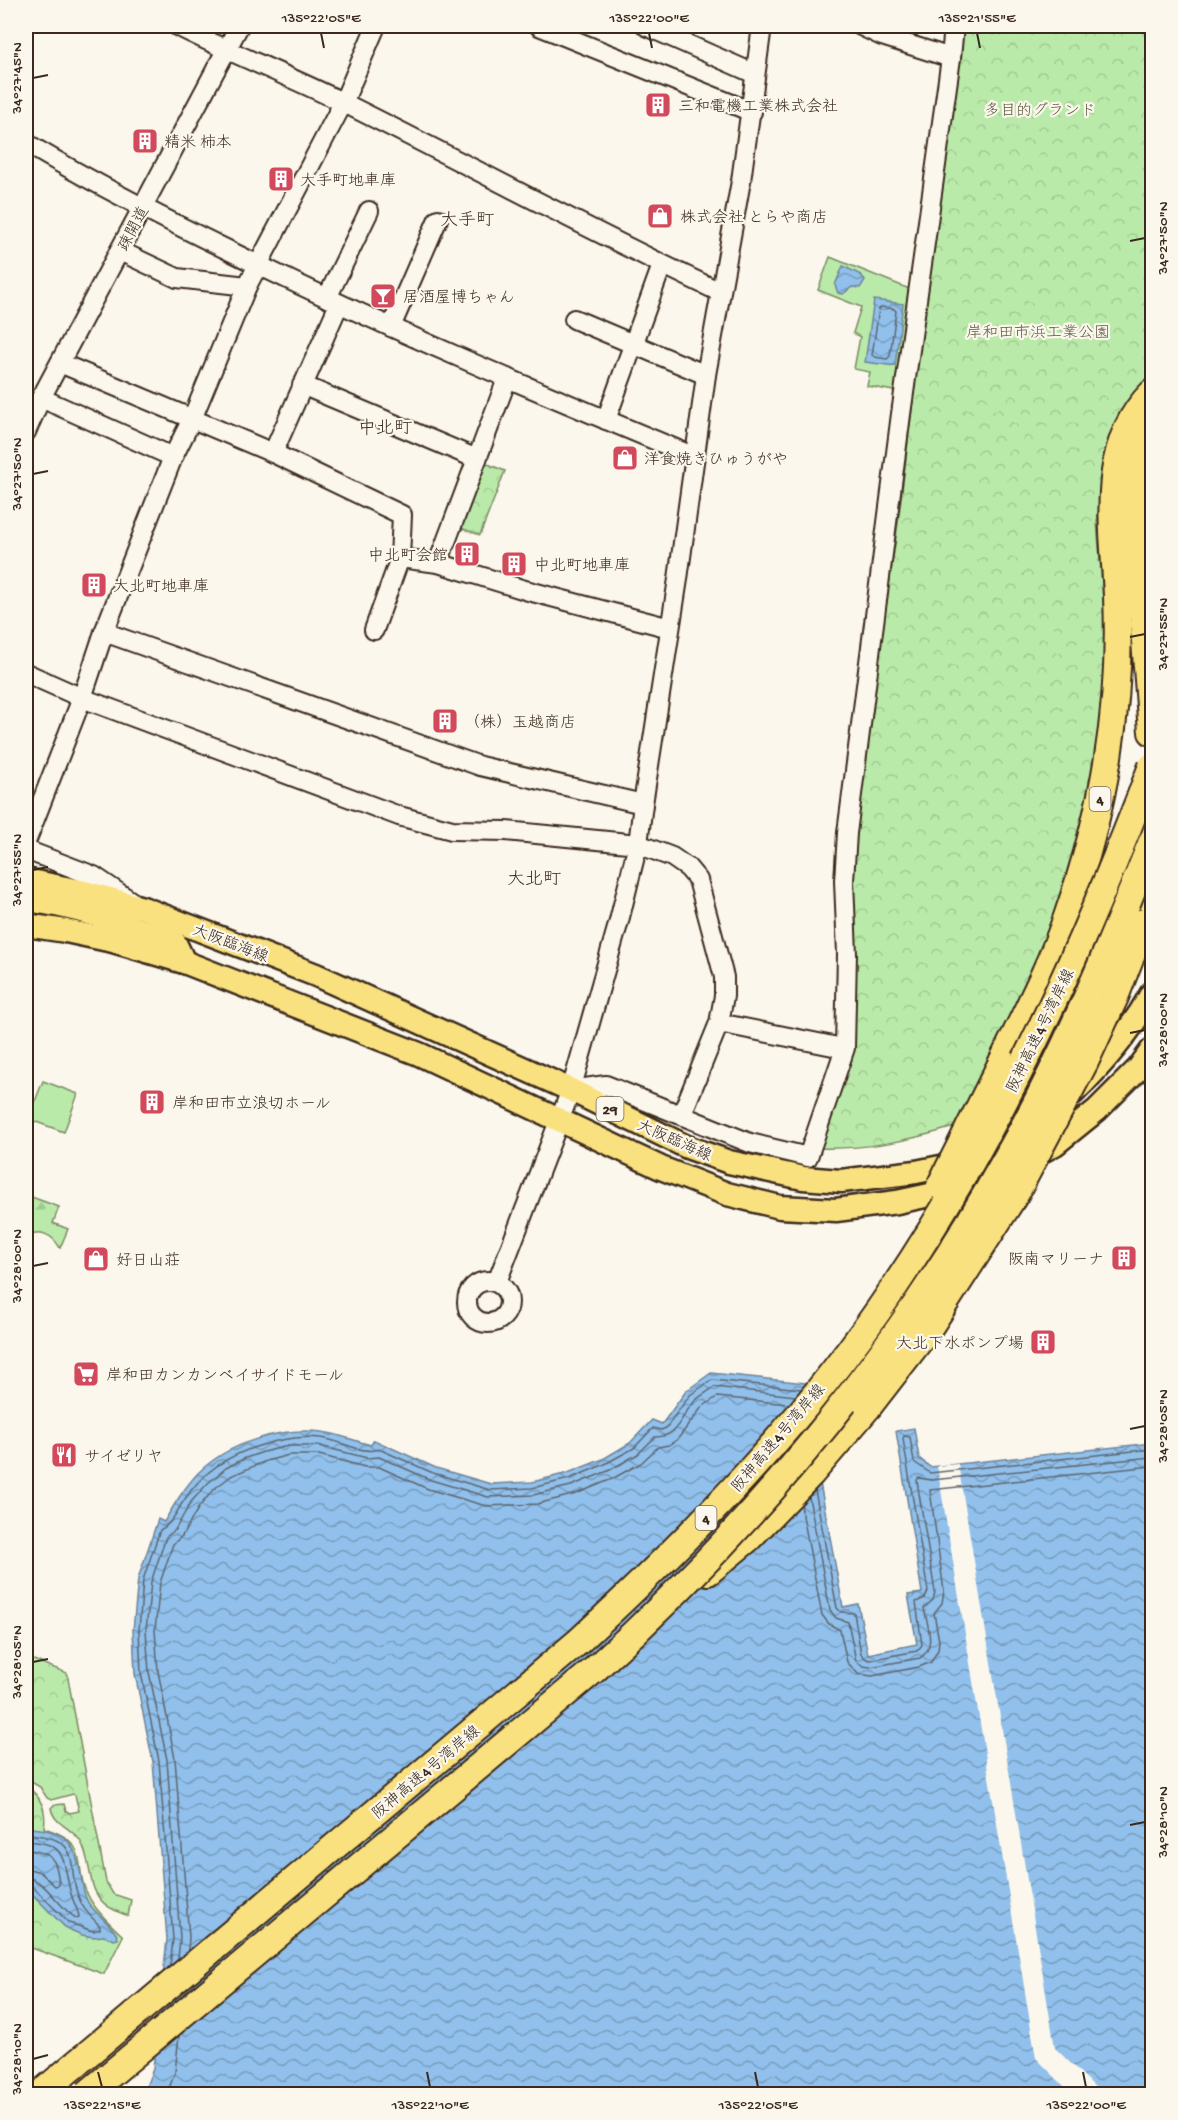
<svg xmlns="http://www.w3.org/2000/svg" width="1178" height="2120" font-family="'Gochi Hand','Klee One',sans-serif">
  <defs>
    <pattern id="forest-firs" width="22" height="20" patternUnits="userSpaceOnUse" patternTransform="scale(1.5)"><rect width="22" height="20" fill="#baeaa9"/><path d="M5 1l3.5 6h-7zM16 11l3.5 6h-7z" fill="#a1c991"/></pattern>
    <pattern id="park-crowns" width="20" height="18" patternUnits="userSpaceOnUse" patternTransform="scale(1.5)"><rect width="20" height="18" fill="#baeaa9"/><path d="M2 6a3 3 0 1 1 6 0M12 15a3 3 0 1 1 6 0" fill="none" stroke="#a1c991"/></pattern>
    <pattern id="water-waves" width="16" height="10" patternUnits="userSpaceOnUse" patternTransform="scale(1.5)"><rect width="16" height="10" fill="#90c0eb"/><path d="M0 5q4-4 8 0t8 0" fill="none" stroke="#779cbe"/></pattern>
  </defs>
  <rect width="100%" height="100%" fill="#fbf7ec"/>
  <filter id="ink" filterUnits="userSpaceOnUse"><feTurbulence type="fractalNoise" baseFrequency=".0167" numOctaves="2"/><feDisplacementMap in="SourceGraphic" scale="12" xChannelSelector="R" yChannelSelector="G"/><feConvolveMatrix kernelMatrix="1 2 1 2 8 2 1 2 1" color-interpolation-filters="sRGB"/></filter>
  <g filter="url(#ink)">
    <path fill="url(#forest-firs)" stroke="#7a8a64" stroke-width="1.5" d="M26 1195 59 1207 53 1223 68 1229 60 1248C52 1234 40 1229 26 1236 25 1228 32 1223 32 1213 31 1206 25 1203 26 1195Z"/>
    <g fill="url(#park-crowns)" stroke="#7a8a64" stroke-width="1.5">
      <path d="M959 26H1152V373L1133 395 1108 440 1097 522 1105 623 1106 690 1091 785 1073 859 1040 951 1001 1041 957 1126C909 1141 864 1150 814 1148L850 1049 854 933 853 859 856 815 898 523Z"/>
      <path d="M483 462 505 471 480 535 458 527Z"/>
      <path d="M26 1657 67 1673 106 1882 113 1894 131 1900 128 1916C118 1912 107 1908 100 1899 88 1885 91 1860 81 1842 73 1828 54 1825 51 1808L54 1805 64 1804 66 1811 70 1813 79 1811 75 1795 73 1794 51 1800 47 1798 40 1787 26 1779Z"/>
      <path d="M26 1787C41 1795 47 1811 44 1828 95 1843 70 1868 91 1901 99 1914 112 1926 123 1936L104 1974 26 1946Z"/>
    </g>
    <g fill="#baeaa9" stroke="#7a8a64" stroke-width="1.5">
      <path d="M830 257 912 290 899 392 867 386 870 372 854 369 860 337 853 333 861 307 818 290Z"/>
      <path d="M43 1081 78 1094 64 1132 28 1119Z"/>
    </g>
    <g fill="url(#water-waves)" stroke="#6e8499" stroke-width="1.5">
      <path d="M843 266 861 275 865 280 860 288 852 287 843 294 838 293 835 285Z"/>
      <path d="M874 300 903 304 895 366 865 362Z"/>
      <path d="M711 1373 806 1383 863 1429 820 1483 843 1607 858 1604 868 1654 917 1644 908 1595 922 1593 896 1431 914 1428 919 1458 930 1467 1152 1443V2094H143L153 2069 167 1939 153 1762 135 1674 133 1630 138 1579 158 1519 164 1522C174 1505 184 1488 198 1473 228 1443 280 1427 322 1432 338 1434 355 1441 371 1445L374 1440 436 1468 491 1484 532 1482 568 1473 603 1459 630 1443 652 1420 662 1424 686 1391Z"/>
      <path d="M26 1828C69 1829 75 1843 82 1881 83 1889 85 1898 89 1904 96 1914 117 1929 118 1939L114 1940 104 1936 93 1937 82 1935 66 1928 26 1888Z"/>
    </g>
    <path fill="#fbf7ec" d="M958 1464 1055 2048 1100 2092 1103 2090 1106 2092 1103 2094H1072L1036 2058 937 1466Z"/>
    <g fill="none" stroke-linecap="round" stroke-linejoin="round">
      <g stroke="#5d6670" stroke-width="1.5">
        <path d="M882 307 894 309 896 311 890 356 887 359 875 357 872 355 879 309Z"/>
        <path d="M815 1490 837 1608 841 1612 854 1613 861 1654 865 1658 869 1660 917 1651 922 1645 916 1602 925 1598 928 1591 903 1439 904 1436 910 1437 914 1462 930 1473 1152 1449"/>
        <path d="M809 1497 830 1610 836 1618 848 1622 856 1661 863 1666 870 1667 920 1658C937 1648 927 1624 924 1608L933 1600 935 1592 917 1481 918 1478 932 1480 1152 1457"/>
        <path d="M801 1505 822 1615 829 1624 840 1630 847 1662 858 1674 872 1676 919 1667 931 1662 938 1650 939 1641 934 1613 942 1603 944 1591 930 1490 1152 1466"/>
        <path d="M26 1834C90 1838 62 1867 82 1905 86 1912 94 1920 100 1926V1929L93 1931 69 1923 32 1886 26 1885"/>
        <path d="M26 1841C67 1843 62 1857 70 1890 72 1900 78 1909 79 1917L76 1918C60 1909 45 1879 26 1877"/>
        <path d="M26 1850C53 1852 57 1859 59 1885L55 1886 40 1872 26 1868"/>
        <path d="M188 1951 189 1937 175 1759 158 1671 155 1630 160 1583 173 1544 182 1536 199 1507 214 1489 231 1476 266 1461 289 1455H319L365 1467H379L428 1489 486 1506 537 1504 576 1494 612 1479 641 1463 658 1447 669 1445 677 1440 702 1407 717 1397 789 1404"/>
        <path d="M178 1959 180 1938 167 1760 149 1672 146 1630 151 1582 166 1537 175 1530 191 1502 208 1483 226 1468 243 1459 263 1452 288 1446H320L367 1458 379 1457 431 1480 488 1497 533 1495 571 1486 608 1471 638 1454 655 1437C679 1437 680 1416 695 1401 700 1396 708 1392 714 1387L796 1396"/>
        <path d="M170 1966 173 1939 159 1761 141 1673 139 1630 143 1580 160 1530C174 1523 176 1511 185 1499 203 1471 231 1454 262 1445 281 1439 302 1436 321 1438 340 1440 361 1455 379 1449L433 1473 490 1490 532 1488 569 1479 605 1464 634 1448 653 1428 661 1430 666 1428 690 1395 712 1380 801 1389"/>
        <path d="M167 2094 175 2072 179 2036"/>
      </g>
      <defs>
        <g id="minor">
          <path d="M177 26C232 54 290 76 346 104 471 166 594 233 720 292"/>
          <path d="M539 26 752 112"/>
          <path d="M646 26 755 74"/>
          <path d="M861 26 882 36 951 58"/>
          <path d="M26 143C94 184 166 220 238 255 388 329 541 393 695 457"/>
          <path d="M120 251 177 278 247 286"/>
          <path d="M327 298 369 211"/>
          <path d="M574 319 706 375"/>
          <path d="M391 327 438 219"/>
          <path d="M60 363 273 453 402 515 400 558 374 630"/>
          <path d="M302 385 477 459"/>
          <path d="M41 398 173 457"/>
          <path d="M606 420 662 265"/>
          <path d="M26 432 41 398 239 26"/>
          <path d="M273 453 339 304"/>
          <path d="M400 558 438 563 525 590 670 628"/>
          <path d="M438 563 507 379"/>
          <path d="M104 632 480 766 643 804"/>
          <path d="M26 673 82 698 399 816 452 830 506 831 638 844 672 857 688 868 698 880 724 977V996L719 1023 682 1114"/>
          <path d="M26 842 82 698 104 632 173 457 192 419 247 286 343 103 376 26"/>
          <path d="M26 850 94 876 131 901"/>
          <path d="M719 1023 838 1047"/>
          <path d="M571 1090 606 1085 750 1143 808 1157 845 1048 847 954 844 881 847 833 901 414 951 58 954 26"/>
          <circle cx="488" cy="1302" r="21"/>
          <path d="M497 1282 571 1090 619 921 638 844 643 804 678 579 706 375 741 181 762 26"/>
        </g>
        <g id="major">
          <path d="M26 880 85 892 143 908 316 975 571 1090 687 1147 729 1162 803 1178 841 1181 916 1172 960 1163 1020 1141 1024 1138"/>
          <path d="M26 900C78 906 126 925 175 943L184 962"/>
          <path d="M26 925 66 931 113 941 184 962 419 1054 661 1168 727 1194 780 1207 836 1210 897 1202 967 1187 1013 1167 1055 1144 1097 1110 1139 1068 1152 1050"/>
          <path d="M1073 1093C1104 1063 1131 1031 1152 993"/>
        </g>
        <g id="highway">
          <path d="M1152 426C1142 450 1136 472 1134 498L1152 732"/>
          <path d="M1144 922 1152 879"/>
          <path d="M1002 1062C1025 1014 1050 967 1067 917 1104 810 1122 709 1117 596 1114 528 1098 447 1152 393"/>
          <path d="M708 1572 748 1539 811 1474 868 1407"/>
        </g>
      </defs>
      <use href="#minor" stroke="#3b2a1e" stroke-width="22"/>
      <use href="#major" stroke="#3b2a1e" stroke-width="27"/>
      <use href="#highway" stroke="#3b2a1e" stroke-width="30"/>
      <use href="#minor" stroke="#fbf7ec" stroke-width="18"/>
      <use href="#major" stroke="#fae180" stroke-width="22"/>
      <use href="#highway" stroke="#fae180" stroke-width="26"/>
      <defs>
        <g id="highway-bridge">
          <path d="M940 1186 1002 1062"/>
          <path d="M868 1407 927 1331 1016 1193 1085 1062 1115 997 1144 922"/>
          <path d="M40 2094 578 1642C694 1535 805 1421 893 1289 1002 1127 1083 948 1152 766"/>
          <path d="M87 2094 594 1670C759 1521 898 1353 1006 1159 1064 1057 1109 949 1152 841"/>
        </g>
      </defs>
      <use href="#highway-bridge" stroke="#3b2a1e" stroke-width="30" stroke-linecap="butt"/>
      <use href="#highway-bridge" stroke="#fae180" stroke-width="26"/>
    </g>
  </g>
  <path fill="none" stroke="#3b2a1e" stroke-width="2" d="M321 33 324 48M649 33 652 48M977 33 980 48M33 78 48 75M1130 241 1145 238M33 474 48 471M1130 637 1145 634M33 870 48 867M1130 1033 1145 1030M33 1266 48 1263M1130 1429 1145 1426M33 1662 48 1659M1130 1825 1145 1822M33 2059 48 2055M98 2072 102 2087M427 2072 430 2087M755 2072 758 2087M1083 2072 1086 2087"/>
  <defs>
    <symbol id="building-square" viewBox="-11 -11 22 22"><rect x="-9" y="-9" width="18" height="18" rx="4" fill="#d1495b" stroke="#fbf7ec"/><path d="M-4-6H4V6H1V3H-1V6H-4ZM-2.5-4.3h1.7v1.8h-1.7ZM.8-4.3h1.7v1.8H.8ZM-2.5-1h1.7V.8h-1.7ZM.8-1h1.7V.8H.8Z" fill="#fff"/></symbol>
    <symbol id="shop-square" viewBox="-11 -11 22 22"><rect x="-9" y="-9" width="18" height="18" rx="4" fill="#d1495b" stroke="#fbf7ec"/><path d="M-5-2.5h2.3a2.7 3.5 0 0 1 5.4 0H5L5.5 6h-11ZM-1.5-2.5h3a1.5 2.3 0 0 0-3 0Z" fill="#fff"/></symbol>
    <symbol id="bar-square" viewBox="-11 -11 22 22"><rect x="-9" y="-9" width="18" height="18" rx="4" fill="#d1495b" stroke="#fbf7ec"/><path d="M-6-5H6L.8 .8V4.5H3.5V6h-7V4.5H-.8V.8Z" fill="#fff"/></symbol>
    <symbol id="supermarket-square" viewBox="-11 -11 22 22"><rect x="-9" y="-9" width="18" height="18" rx="4" fill="#d1495b" stroke="#fbf7ec"/><path d="M-6-5.5h2.5l.6 2H6L4.5 2H-2.5L-4.4-4H-6ZM-1.5 3.2a1.3 1.3 0 1 0 .1 0ZM3 3.2a1.3 1.3 0 1 0 .1 0Z" fill="#fff"/></symbol>
    <symbol id="restaurant-square" viewBox="-11 -11 22 22"><rect x="-9" y="-9" width="18" height="18" rx="4" fill="#d1495b" stroke="#fbf7ec"/><path d="M-5-6h1v4h1v-4h1v4h1v-4h1v5L-1.5 .5V6h-2V.5L-5-1ZM5-6V6H3V1.5H1.5Q1.5-4 5-6Z" fill="#fff"/></symbol>
  </defs>
  <g fill-rule="evenodd">
    <use href="#building-square" x="643" y="90" width="30" height="30"/>
    <use href="#building-square" x="130" y="126" width="30" height="30"/>
    <use href="#building-square" x="266" y="164" width="30" height="30"/>
    <use href="#shop-square" x="645" y="201" width="30" height="30"/>
    <use href="#bar-square" x="368" y="281" width="30" height="30"/>
    <use href="#shop-square" x="610" y="443" width="30" height="30"/>
    <use href="#building-square" x="452" y="539" width="30" height="30"/>
    <use href="#building-square" x="499" y="549" width="30" height="30"/>
    <use href="#building-square" x="79" y="570" width="30" height="30"/>
    <use href="#building-square" x="430" y="706" width="30" height="30"/>
    <use href="#building-square" x="137" y="1087" width="30" height="30"/>
    <use href="#building-square" x="1109" y="1243" width="30" height="30"/>
    <use href="#shop-square" x="81" y="1244" width="30" height="30"/>
    <use href="#building-square" x="1028" y="1327" width="30" height="30"/>
    <use href="#supermarket-square" x="71" y="1359" width="30" height="30"/>
    <use href="#restaurant-square" x="49" y="1440" width="30" height="30"/>
  </g>
  <g text-anchor="middle" stroke-width="4.5" stroke-linejoin="round" paint-order="stroke">
    <g fill="#fbf7ec" stroke="#75685c" stroke-width="1.5">
      <rect x="1089.5" y="787" width="21" height="24" rx="4.5"/>
      <rect x="596.5" y="1097" width="27" height="24" rx="4.5"/>
      <rect x="695.5" y="1506" width="21" height="24" rx="4.5"/>
    </g>
    <g font-size="15" font-weight="bold" fill="#3b2a1e">
      <text x="1100" y="804">4</text>
      <text x="610" y="1114">29</text>
      <text x="706" y="1523">4</text>
    </g>
    <g font-size="16" fill="#3b2a1e" stroke="#fbf7ec" text-anchor="start">
      <text x="678" y="111">三和電機工業株式会社</text>
      <text x="164" y="147">精米 柿本</text>
      <text x="300" y="185">大手町地車庫</text>
      <text x="680" y="222">株式会社 とらや商店</text>
      <text x="403" y="302">居酒屋博ちゃん</text>
      <text x="644" y="464">洋食焼きひゅうがや</text>
      <text x="448" y="560" text-anchor="end">中北町会館</text>
      <text x="534" y="570">中北町地車庫</text>
      <text x="113" y="591">大北町地車庫</text>
      <text x="464" y="727">（株）玉越商店</text>
      <text x="172" y="1108">岸和田市立浪切ホール</text>
      <text x="1104" y="1264" text-anchor="end">阪南マリーナ</text>
      <text x="116" y="1265">好日山荘</text>
      <text x="1024" y="1348" text-anchor="end">大北下水ポンプ場</text>
      <text x="106" y="1380">岸和田カンカンベイサイドモール</text>
      <text x="84" y="1461">サイゼリヤ</text>
    </g>
    <g font-size="16" fill="#5b5a41" stroke="#fbf7ec">
      <text x="1040" y="115">多目的グランド</text>
      <text x="1038" y="337">岸和田市浜工業公園</text>
    </g>
    <g font-size="16" fill="#3b2a1e" stroke="#fbf7ec">
      <text transform="translate(132 228) rotate(-62)" y="6">疎開道</text>
      <text transform="translate(231 942) rotate(21)" y="6">大阪臨海線</text>
      <text transform="translate(1039 1030) rotate(-64)" y="6">阪神高速4号湾岸線</text>
      <text transform="translate(675 1139) rotate(24)" y="6">大阪臨海線</text>
      <text transform="translate(777 1437) rotate(-50)" y="6">阪神高速4号湾岸線</text>
      <text transform="translate(425 1771) rotate(-40)" y="6">阪神高速4号湾岸線</text>
    </g>
    <g font-size="18" fill="#3b2a1e" stroke="#fbf7ec">
      <text x="467" y="225">大手町</text>
      <text x="385" y="433">中北町</text>
      <text x="534" y="884">大北町</text>
    </g>
  </g>
  <rect width="1178" height="2120" fill="none" stroke="#fbf7ec" stroke-width="66"/>
  <rect x="33" y="33" width="1112" height="2054" fill="none" stroke="#3b2a1e" stroke-width="2"/>
  <g font-size="15" text-anchor="middle" fill="#3b2a1e">
    <text x="321" y="22">135°22'05"E</text>
    <text x="649" y="22">135°22'00"E</text>
    <text x="977" y="22">135°21'55"E</text>
    <text transform="translate(16 78) rotate(-90)" y="5">34°27'45"N</text>
    <text transform="translate(1162 238) rotate(-90)" y="5">34°27'50"N</text>
    <text transform="translate(16 474) rotate(-90)" y="5">34°27'50"N</text>
    <text transform="translate(1162 634) rotate(-90)" y="5">34°27'55"N</text>
    <text transform="translate(16 870) rotate(-90)" y="5">34°27'55"N</text>
    <text transform="translate(1162 1030) rotate(-90)" y="5">34°28'00"N</text>
    <text transform="translate(16 1266) rotate(-90)" y="5">34°28'00"N</text>
    <text transform="translate(1162 1426) rotate(-90)" y="5">34°28'05"N</text>
    <text transform="translate(16 1662) rotate(-90)" y="5">34°28'05"N</text>
    <text transform="translate(1162 1822) rotate(-90)" y="5">34°28'10"N</text>
    <text transform="translate(16 2059) rotate(-90)" y="5">34°28'10"N</text>
    <text x="102" y="2109">135°22'15"E</text>
    <text x="430" y="2109">135°22'10"E</text>
    <text x="758" y="2109">135°22'05"E</text>
    <text x="1086" y="2109">135°22'00"E</text>
  </g>
</svg>
